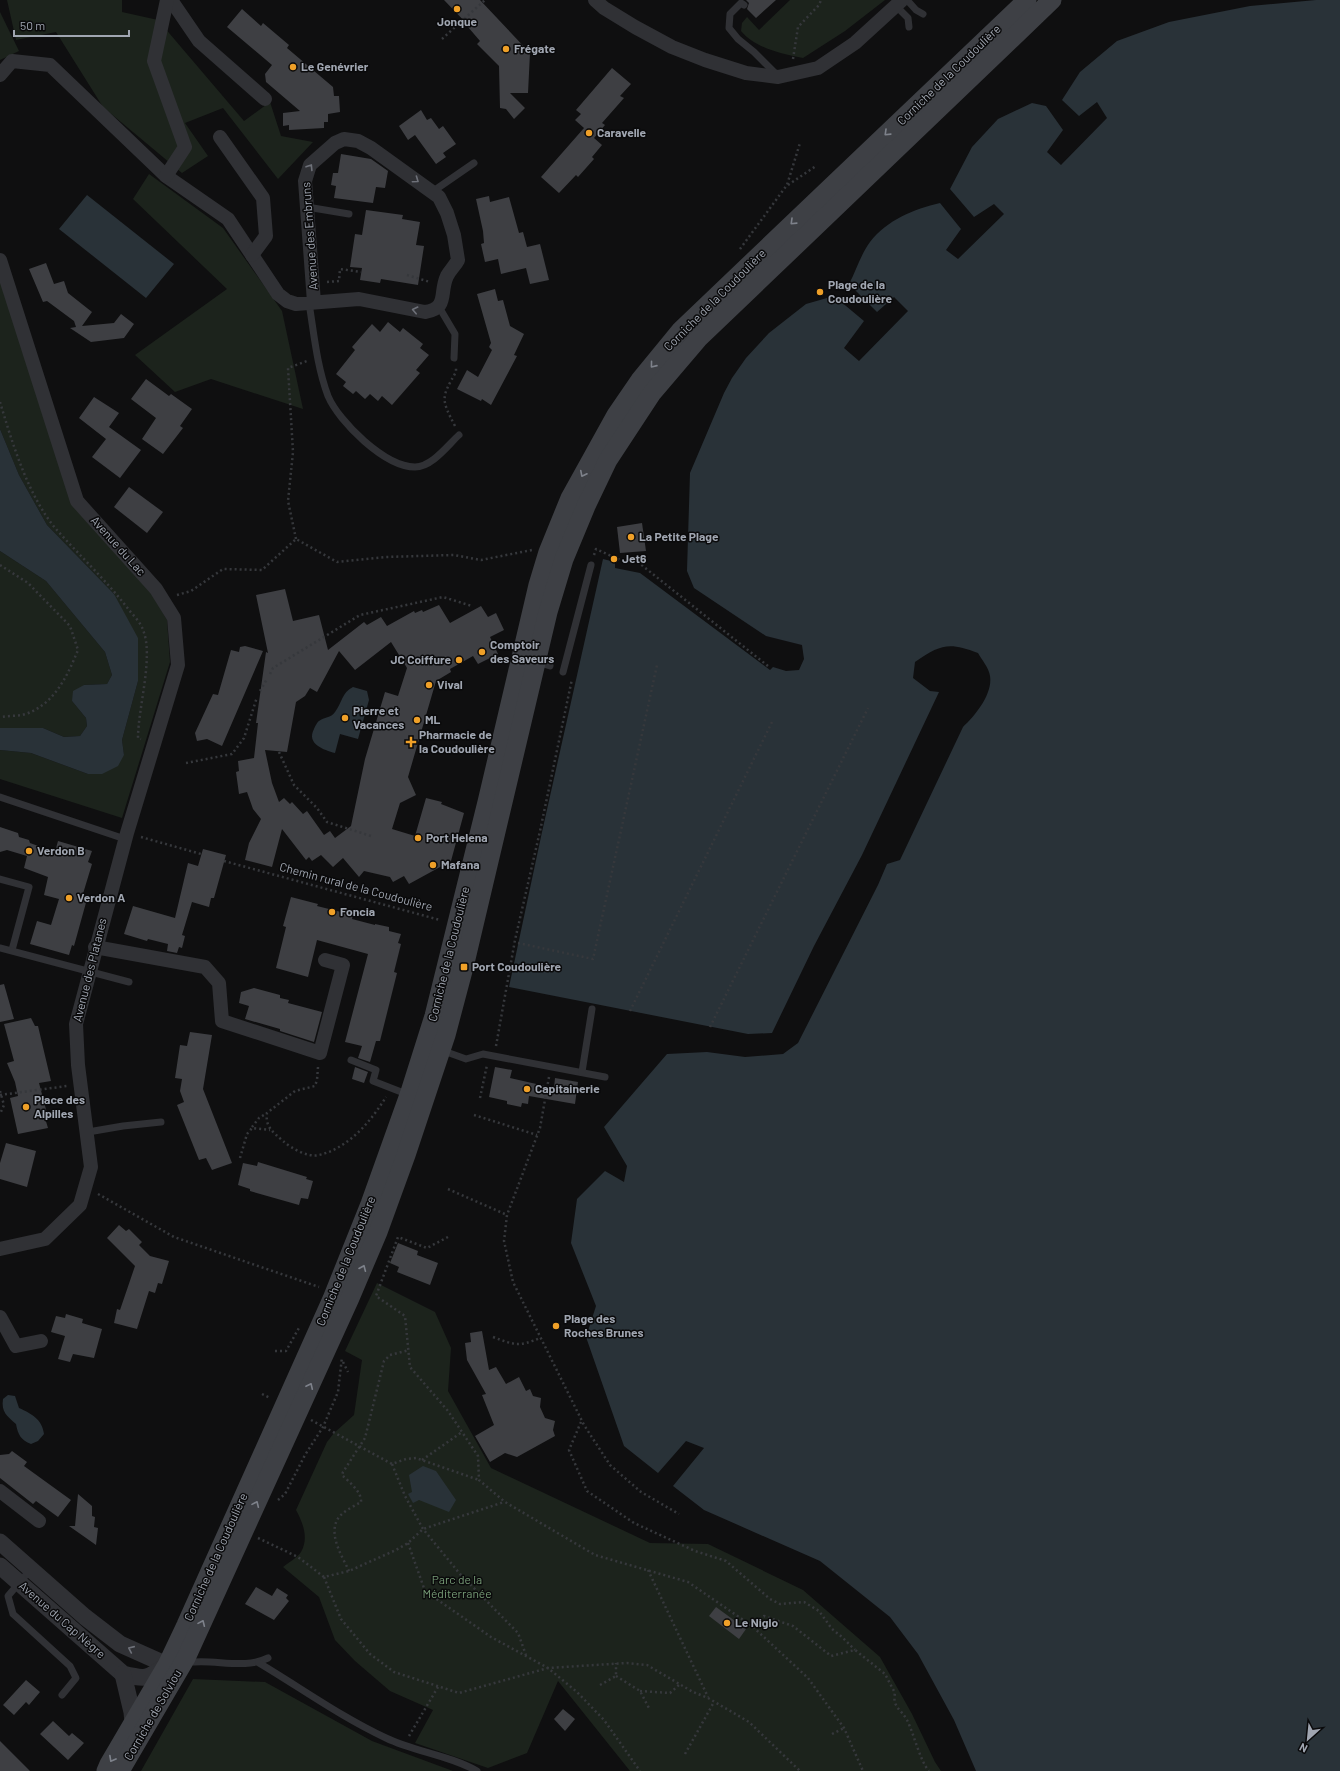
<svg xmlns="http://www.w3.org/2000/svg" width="1340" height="1771" font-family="Barlow,sans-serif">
  <rect width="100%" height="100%" fill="#0f0f10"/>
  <g fill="#1c231c">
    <path d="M7 0H122V12L158 20 244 121 270 102 281 136 313 142 278 179 223 108 185 123 208 156 182 173 103 107 56 32 16 40Z"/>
    <path d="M790 0H885L845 31 803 58C782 54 755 48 741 31L742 23 747 17 759 30Z"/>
    <path d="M0 12 19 51 0 60Z"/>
    <path d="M149 174 223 228 282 311 303 409 211 379 175 392 135 355 227 289 133 199Z"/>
    <path d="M0 275 67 482 148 588 167 620 170 662 122 818 0 779V750L31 753 88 774 124 755 122 740 138 681 114 594 47 525 19 475 0 429Z"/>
    <path d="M0 551 46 581 105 652 112 675 107 684 84 685 72 701 86 718 87 726 80 736 64 737 43 728H0Z"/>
    <path d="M377 1283 435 1312 451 1348 448 1391 491 1468 650 1543 708 1544 803 1590 880 1657 912 1714 935 1762 941 1771H630L558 1681 527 1753 488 1768 415 1743 433 1710 390 1691 355 1661 335 1640 319 1597 283 1567C288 1563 297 1558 301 1552 309 1538 303 1523 296 1510L327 1442 334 1433 354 1415 362 1360 345 1351Z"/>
    <path d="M193 1679 265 1682 372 1741 453 1771H141Z"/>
  </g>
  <g fill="#293238">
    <path d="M1316 0H1340V1771H976L954 1720 918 1654 890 1617 820 1561 704 1510 673 1486 704 1448 686 1441 658 1473 624 1446 586 1337 596 1306 571 1243 577 1199 605 1171 624 1182 627 1166 604 1127 667 1054 707 1052 745 1057 783 1054 798 1043 878 885 887 864 900 860 963 727C975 716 993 694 990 676 989 668 982 660 978 653 949 642 941 644 915 662L913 678 930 691 939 692 862 855 814 946 772 1033 748 1034 509 987 542 832 603 559 615 562V568L640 573 770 670 773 667 786 671 799 670 804 659 802 645 766 636 694 588 687 571 690 473 724 393 732 378 746 358 769 333 806 304 834 296 864 321 844 348 859 361 908 311 894 297 877 312 849 284C856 271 861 254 870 242 887 220 914 209 940 203L961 229 946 250 958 259 1004 214 994 204 974 217 950 189 972 147 998 119 1032 103 1046 106 1063 130 1047 152 1061 165 1107 118 1097 102 1079 116 1062 100 1080 72 1117 41 1169 22 1250 6Z"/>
    <path d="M87 195 174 264 146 298 59 229Z"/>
    <path d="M0 429 19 475 47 525 114 594 138 638V681L122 740 124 755 118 766 102 774H88L31 753 0 750V728H43L64 737 80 736 87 726 86 718 72 701 73 691 84 685 107 684 112 675 105 652 46 581 0 551Z"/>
    <path d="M353 687 367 691 369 700 358 739 340 734 335 753C324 750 306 744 314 729 315 727 317 722 319 721 324 717 331 718 335 712 342 703 342 692 353 687Z"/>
    <path d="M8 1395 15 1396 19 1408C32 1414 42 1419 44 1434L38 1441 31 1444C21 1440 18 1435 16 1424 7 1416 1 1412 3 1399Z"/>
    <path d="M423 1466 436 1471 456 1500 449 1512 419 1500 413 1503 408 1494 412 1492 409 1475Z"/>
  </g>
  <g fill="#3e3f43" fill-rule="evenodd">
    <path d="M444 0H480L530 53 528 93H510L525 108 514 119 506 109 500 108 499 66 477 44 480 41 468 27 469 26Z"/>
    <path d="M746 0H776L756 18 747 9 749 3Z"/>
    <path d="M242 9 261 26 263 23 289 45 287 48 333 87 334 96H339L340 112 328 114V122H324V128L289 130V125L283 126V113L300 111 266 82 265 74 272 65 227 27Z"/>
    <path d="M612 68 631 84 620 96 624 98 602 123 605 125 594 138 602 145 592 157 594 159 578 177 576 175 559 193 541 177 584 128 575 120 581 114 576 110Z"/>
    <path d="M421 110 427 120 431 118 439 129 443 126 456 144 443 153 446 157 436 164 415 135 408 140 399 126Z"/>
    <path d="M341 154 371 159 388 171 385 188 376 187 373 203 334 198 336 186 331 185 333 173H338Z"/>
    <path d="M489 196 490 202 509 197 519 233 523 232 527 247 540 244 549 280 530 284 526 268 501 274 498 259 485 262 481 244 484 243 483 231 476 199Z"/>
    <path d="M366 210 403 215 402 219 420 222 416 245 424 246 418 285 381 279 380 283 360 280 362 268 350 267 355 234 362 235Z"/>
    <path d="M46 263 54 284 64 281 68 293 92 312 82 326 114 323 121 314 134 324 124 338 91 342 70 328 76 327 74 321 47 301 43 302 29 269Z"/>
    <path d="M495 289 498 301 503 300 510 326 524 334 514 355 517 356 491 405 482 399 481 401 457 389 467 370 478 377 492 350 489 347 491 343 477 294Z"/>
    <path d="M388 322 400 332 403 328 423 344 420 348 429 355 416 370 420 373 392 405 382 396 378 401 370 394 365 399 356 391 353 394 343 386 346 382 336 374 355 350 352 347 372 324 380 332Z"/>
    <path d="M146 379 169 396 171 394 192 409 180 426 183 428 163 454 142 439 156 418 131 399Z"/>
    <path d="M94 397 119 413 109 427 141 450 120 478 92 457 106 439 79 418Z"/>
    <path d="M129 487 163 512 147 533 114 507Z"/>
    <path d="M642 523 646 551 620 553 617 527Z"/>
    <path d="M285 589 293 621 319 615 328 650 364 622 367 625 381 617 387 626 414 611 415 613 422 610 423 612 439 605 450 623 481 606 488 617 496 613 504 630 490 637 498 654 478 664 473 656 450 669 451 672 436 681 408 777 416 795 400 803 392 829 415 836 426 798 442 802 441 804 464 813 451 861 409 884 404 876 393 882 390 877 364 871 359 877 343 858 333 867 321 855 312 861 309 857 306 860 282 829 272 867 245 860 249 843 261 819 253 809 247 792 239 794 236 772 239 771 238 761 254 758 258 723H256L266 652 268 653 256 595ZM391 642 407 668 398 696 385 692 365 759 351 826 335 838 330 831 324 835 307 811 303 814 292 802 290 804 284 798 279 802 272 783 265 750 287 752 296 702 305 696 310 688 317 692 339 651 355 670Z"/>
    <path d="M245 646 263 651 222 746 207 739 197 741 195 733 213 694 218 695 231 650 239 652 240 647Z"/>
    <path d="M0 827 18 833 19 837 29 840 30 843 55 852 58 841 92 851 88 862 92 864 82 897 87 899 74 946 72 945 69 955 30 944 37 921 51 925 59 899 44 895 48 877 24 868 27 856 7 850 0 852Z"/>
    <path d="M203 849 226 855 214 898H211L209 907 192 902 182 935 185 936 182 948 179 947 177 953 167 951 168 944 148 939 147 941 124 934 133 906 175 918 188 863 198 866Z"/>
    <path d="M291 897 318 904 317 906 353 915 352 919 375 925V924L389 927V931L401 934 398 943 401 944 394 972 397 973 380 1041H376L370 1062 358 1058 362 1046 345 1042 368 954 317 940 308 977 276 968 286 927 283 926Z"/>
    <path d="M4 984 14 1019 0 1022V985Z"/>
    <path d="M254 988 280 995V998L289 1000 288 1003 322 1012 314 1042 280 1031V1029L245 1019 249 1006 239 1003 241 992Z"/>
    <path d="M31 1018 35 1026H38L51 1081 39 1083 48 1117 45 1118 48 1128 18 1134 10 1098 18 1096 15 1082 7 1063 14 1061 4 1024Z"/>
    <path d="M190 1032 212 1035 203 1089 232 1163 212 1170 206 1158 199 1160 177 1105 184 1102 180 1091 182 1079 175 1078 180 1045 187 1046Z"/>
    <path d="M355 1067 368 1072 364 1083 352 1079Z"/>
    <path d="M495 1067 512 1070 510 1078 554 1088 555 1078 578 1082 575 1104 529 1096 528 1104 522 1103 521 1107 507 1104V1101L489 1097Z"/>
    <path d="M6 1143 36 1151 27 1187 0 1179V1163Z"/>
    <path d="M258 1162 307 1177 306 1179 313 1181 308 1199 301 1198 299 1205 250 1191V1189L238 1185 243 1163 257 1166Z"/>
    <path d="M119 1225 126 1231 129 1229 142 1242 139 1245 150 1256 169 1261 162 1284 158 1283 155 1293 149 1291 137 1329 114 1323 117 1309 120 1310 135 1266 107 1238Z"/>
    <path d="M398 1243 418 1251 417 1255 438 1263 430 1285 397 1272 399 1267 390 1263Z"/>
    <path d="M66 1314 83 1319 82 1323 102 1329 94 1358 73 1354 70 1362 58 1359 65 1336 51 1332 56 1316 65 1318Z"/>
    <path d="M482 1331 489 1370 496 1367 506 1384 519 1377 526 1391 530 1389 533 1396 541 1398 540 1407 545 1418 555 1421 553 1430 555 1436 517 1457 505 1453 490 1462 475 1436 494 1425 482 1395 486 1394 467 1360 465 1343 471 1342 470 1333Z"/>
    <path d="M12 1451 27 1462 24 1466 71 1500 58 1517 36 1501 33 1504 0 1478V1455L9 1454Z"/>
    <path d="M78 1494 92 1506V1516L95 1517 94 1527 98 1528 96 1545 69 1526H75Z"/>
    <path d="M256 1587 272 1596 277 1588 288 1595 286 1598 289 1601 274 1620 245 1604Z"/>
    <path d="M716 1607 746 1629 739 1639 709 1616Z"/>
    <path d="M26 1680 40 1692 29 1705 26 1702 14 1715 3 1705Z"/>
    <path d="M563 1709 575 1719 565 1731 554 1719Z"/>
    <path d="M53 1721 69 1736 72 1733 84 1743 68 1760 40 1734Z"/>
    <path d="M0 1741 30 1771H0Z"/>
  </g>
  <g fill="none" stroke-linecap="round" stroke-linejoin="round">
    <g stroke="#36383c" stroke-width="2.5" stroke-dasharray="2 3" stroke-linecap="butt">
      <path d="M442 39 485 0"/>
      <path d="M793 59 798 27 819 5 821 0"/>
      <path d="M788 185 816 166"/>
      <path d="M740 249 787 185 800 143"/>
      <path d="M407 275 430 282"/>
      <path d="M327 282 339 281 340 269 361 272"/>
      <path d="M0 402C12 442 28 496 56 529 80 556 107 581 129 610 134 616 141 623 143 630 154 656 138 708 138 738L141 739"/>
      <path d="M455 426C441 399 441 398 456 372V368"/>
      <path d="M296 539 288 501 293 452 288 368 307 361"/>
      <path d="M594 555 596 549 620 560 639 563 768 666"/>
      <path d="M0 565 28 583 70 626 78 650C67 677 53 707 22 715 15 716 7 716 0 717"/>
      <path d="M177 595 191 591 223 569 262 570 296 539 337 562 385 557 454 555 481 560 532 550"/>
      <path d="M270 674 273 668 360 615 443 597 472 606"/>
      <path d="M260 691 267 679"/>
      <path d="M279 752 294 785 317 808 327 822 371 836"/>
      <path d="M186 763 232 754 244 738 257 697"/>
      <path d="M141 837 201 854"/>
      <path d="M224 861 440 920"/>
      <path d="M518 943 593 959 657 665"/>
      <path d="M630 1011 772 722"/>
      <path d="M710 1027 868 708"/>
      <path d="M496 1046 515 940 540 831 572 679"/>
      <path d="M318 1067 317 1080 315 1086 295 1091 267 1113C265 1127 273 1132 283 1141 291 1148 308 1158 319 1155 349 1148 371 1121 386 1097"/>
      <path d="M549 1077 540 1128 507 1215 504 1241 513 1282 584 1425 610 1465 641 1492 679 1514"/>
      <path d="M0 1091 4 1105 0 1114"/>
      <path d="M0 1095 67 1086"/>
      <path d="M480 1098 487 1065"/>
      <path d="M474 1115 537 1135"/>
      <path d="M252 1127 259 1118 267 1113"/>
      <path d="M240 1158 247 1134 252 1128 270 1130"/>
      <path d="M448 1189 507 1215"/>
      <path d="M98 1194 174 1237 319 1287"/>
      <path d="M448 1237 427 1248 398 1237 376 1296 405 1316 410 1367 448 1411 478 1456 479 1480 505 1502 595 1555 688 1582 752 1626 808 1678 844 1728 863 1771"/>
      <path d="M493 1337C514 1345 519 1347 540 1338"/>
      <path d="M275 1351H286L300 1326"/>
      <path d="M343 1362 348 1372"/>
      <path d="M262 1394 270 1398"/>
      <path d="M311 1420 392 1464 406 1459 416 1458 479 1480"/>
      <path d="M581 1422 569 1450 587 1491 634 1523 695 1551 726 1561 770 1599 780 1604 804 1602 819 1611 832 1629 842 1637 855 1650"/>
      <path d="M422 1460 462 1432"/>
      <path d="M392 1464 405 1496 423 1529 460 1574 518 1633 526 1655"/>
      <path d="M278 1500 285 1494 305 1455 323 1427 338 1392 342 1357"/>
      <path d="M258 1538 298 1557 324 1577 349 1571 396 1550 408 1543 423 1529 504 1502"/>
      <path d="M408 1543 425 1591 491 1637 548 1668 627 1663 647 1665 693 1692 708 1698 749 1722 800 1771"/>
      <path d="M648 1570 708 1697"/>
      <path d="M349 1571C342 1556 327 1533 339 1517 344 1511 354 1506 361 1502 362 1492 349 1482 342 1475L343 1472 365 1438 384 1361 390 1355 409 1350"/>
      <path d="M324 1577 341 1619 370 1654 394 1672 459 1693 548 1668 577 1692 604 1720 640 1771"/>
      <path d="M752 1626 764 1616 793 1626 831 1656 855 1650 885 1674 895 1693C892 1707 901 1709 907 1720 914 1734 920 1761 929 1771"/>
      <path d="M616 1676 640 1691 650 1710"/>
      <path d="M600 1685 616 1676V1663"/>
      <path d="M640 1691 670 1693 680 1684"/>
      <path d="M832 1734 844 1728"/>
      <path d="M409 1736 438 1687"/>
      <path d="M685 1754 714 1702"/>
    </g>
    <g stroke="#303135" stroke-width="7">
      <path d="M907 0 916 10 923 14"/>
      <path d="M744 5 741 3 730 14 729 28 738 39 754 52 777 75"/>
      <path d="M896 6 908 18 909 27"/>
      <path d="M432 192 474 163"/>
      <path d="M307 207 349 214"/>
      <path d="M309 303C314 334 317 367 328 396 339 422 385 467 415 467 432 467 448 445 459 435"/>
      <path d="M439 307 455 334 454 358"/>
      <path d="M537 662 550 666"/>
      <path d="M563 672 591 565"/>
      <path d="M0 797 125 839"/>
      <path d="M0 879 29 887 12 950"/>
      <path d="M0 948 129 982"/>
      <path d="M441 1050 466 1059 483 1054 605 1077"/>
      <path d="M351 1060 376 1070 373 1081 409 1095"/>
      <path d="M582 1072 592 1009"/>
      <path d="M88 1132 123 1126 161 1122"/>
      <path d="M31 1569 8 1596 13 1614 70 1666 76 1678 62 1695"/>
      <path d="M186 1658 194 1662C218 1660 246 1669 268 1658"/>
      <path d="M259 1663C301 1688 341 1717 386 1738 415 1752 449 1755 477 1771"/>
    </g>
    <g stroke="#303135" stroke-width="14">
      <path d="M171 0 199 41 265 99"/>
      <path d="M595 0 604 8 635 27 672 47 705 60 746 73 778 77 818 68 855 43 902 0"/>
      <path d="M0 75 12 61 50 65 166 176 228 219 278 294 287 301 296 304 359 299 425 312C449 308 439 293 447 276 450 270 455 266 458 260L454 235 447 213 439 197 371 148 358 141 344 139 335 143 310 165 305 181 314 302"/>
      <path d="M220 137 263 198 266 236 252 255"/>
      <path d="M166 176 185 147 154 61 167 0"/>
      <path d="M0 260 77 501 156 589 174 618 178 665 127 833 76 1024 78 1065 91 1167 80 1205 45 1239 0 1249"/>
      <path d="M95 947 205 967 219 983 222 1021 320 1053 343 965 325 960"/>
      <path d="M0 1317 16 1346 41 1341"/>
      <path d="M0 1491 39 1521"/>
    </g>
    <g stroke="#303135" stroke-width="17">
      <path d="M0 1542 85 1617 120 1644 167 1665"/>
      <path d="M0 1566 123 1674C147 1680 147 1679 167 1665"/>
      <path d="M123 1674 132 1712 133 1723"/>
    </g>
    <g stroke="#3e4045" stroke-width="19">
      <path d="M106 1771 109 1764 167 1665 186 1625 332 1299 370 1204 409 1095 434 1016 487 802 538 585 548 552 570 498 616 415 640 380 681 330 1027 0"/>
      <path d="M120 1771 186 1658 350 1298 378 1232 406 1155 446 1035 464 967 548 612 564 559 586 506 608 460 652 393 698 339 1052 0"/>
    </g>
  </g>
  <defs><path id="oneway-chevron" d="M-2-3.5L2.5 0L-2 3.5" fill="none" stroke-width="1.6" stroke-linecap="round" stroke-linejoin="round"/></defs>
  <g stroke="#7e828b">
    <use href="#oneway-chevron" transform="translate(887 133) rotate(136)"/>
    <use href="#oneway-chevron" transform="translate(793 222) rotate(136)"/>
    <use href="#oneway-chevron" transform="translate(653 365) rotate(129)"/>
    <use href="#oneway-chevron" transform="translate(583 474) rotate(117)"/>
    <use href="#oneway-chevron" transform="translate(363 1268) rotate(-67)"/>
    <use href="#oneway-chevron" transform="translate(310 1386) rotate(-65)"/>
    <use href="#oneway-chevron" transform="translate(256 1504) rotate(-66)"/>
    <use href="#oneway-chevron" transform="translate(202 1623) rotate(-66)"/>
    <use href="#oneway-chevron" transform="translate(112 1759) rotate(119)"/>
  </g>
  <g stroke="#6e7179">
    <use href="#oneway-chevron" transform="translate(310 167) rotate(-58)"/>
    <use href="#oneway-chevron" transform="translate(416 180) rotate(35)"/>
    <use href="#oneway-chevron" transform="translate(415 310) rotate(-167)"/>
    <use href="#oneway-chevron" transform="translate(131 1649) rotate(-156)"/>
  </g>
  <g fill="#efa028" stroke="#0a0a0b" stroke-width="1.5">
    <circle cx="457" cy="9" r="4"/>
    <circle cx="506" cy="49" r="4"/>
    <circle cx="293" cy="67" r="4"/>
    <circle cx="589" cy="133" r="4"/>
    <circle cx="820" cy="292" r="4"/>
    <circle cx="631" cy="537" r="4"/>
    <circle cx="614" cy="559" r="4"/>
    <circle cx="482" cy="652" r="4"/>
    <circle cx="459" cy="660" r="4"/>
    <circle cx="429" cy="685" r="4"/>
    <circle cx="345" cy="718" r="4"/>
    <circle cx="417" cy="720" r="4"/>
    <path d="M409 736h4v4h4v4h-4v4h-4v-4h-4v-4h4z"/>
    <circle cx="418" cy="838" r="4"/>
    <circle cx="29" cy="851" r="4"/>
    <circle cx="433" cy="865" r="4"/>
    <circle cx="69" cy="898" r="4"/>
    <circle cx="332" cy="912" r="4"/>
    <rect x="460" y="963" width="8" height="8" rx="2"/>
    <circle cx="527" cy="1089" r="4"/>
    <circle cx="26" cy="1107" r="4"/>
    <circle cx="556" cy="1326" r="4"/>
    <circle cx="727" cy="1623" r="4"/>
  </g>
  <g text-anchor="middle" stroke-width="3" stroke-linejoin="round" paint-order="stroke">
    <g font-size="12" font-weight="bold" fill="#a0a6b1" stroke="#0a0a0b" text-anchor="start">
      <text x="457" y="26" text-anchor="middle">Jonque</text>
      <text x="514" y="53">Frégate</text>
      <text x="301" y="71">Le Genévrier</text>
      <text x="597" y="137">Caravelle</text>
      <text x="828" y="289">Plage de la<tspan x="828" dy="14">Coudoulière</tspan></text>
      <text x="639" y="541">La Petite Plage</text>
      <text x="622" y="563">Jet6</text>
      <text x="490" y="649">Comptoir<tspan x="490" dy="14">des Saveurs</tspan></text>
      <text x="451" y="664" text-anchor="end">JC Coiffure</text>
      <text x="437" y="689">Vival</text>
      <text x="353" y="715">Pierre et<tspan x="353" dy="14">Vacances</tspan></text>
      <text x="425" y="724">ML</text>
      <text x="419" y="739">Pharmacie de<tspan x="419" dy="14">la Coudoulière</tspan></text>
      <text x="426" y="842">Port Helena</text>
      <text x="37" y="855">Verdon B</text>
      <text x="441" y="869">Mafana</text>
      <text x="77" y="902">Verdon A</text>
      <text x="340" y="916">Foncia</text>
      <text x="472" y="971">Port Coudoulière</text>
      <text x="535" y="1093">Capitainerie</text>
      <text x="34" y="1104">Place des<tspan x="34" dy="14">Alpilles</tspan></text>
      <text x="564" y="1323">Plage des<tspan x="564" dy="14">Roches Brunes</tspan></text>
      <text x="735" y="1627">Le Niglo</text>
    </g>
    <g font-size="12" fill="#a0a6b1" stroke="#0a0a0b">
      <text transform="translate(949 75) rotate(-44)" y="4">Corniche de la Coudoulière</text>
      <text transform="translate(310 236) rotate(-94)" y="4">Avenue des Embruns</text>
      <text transform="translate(715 300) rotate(-45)" y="4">Corniche de la Coudoulière</text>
      <text transform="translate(118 546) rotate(48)" y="4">Avenue du Lac</text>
      <text transform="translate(356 887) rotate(15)" y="4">Chemin rural de la Coudoulière</text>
      <text transform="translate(449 954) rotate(-76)" y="4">Corniche de la Coudoulière</text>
      <text transform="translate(90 970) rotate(-76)" y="4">Avenue des Platanes</text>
      <text transform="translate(346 1261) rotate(-68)" y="4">Corniche de la Coudoulière</text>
      <text transform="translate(216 1557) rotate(-66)" y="4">Corniche de la Coudoulière</text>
      <text transform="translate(62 1620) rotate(41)" y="4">Avenue du Cap Nègre</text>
      <text transform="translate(153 1715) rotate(-60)" y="4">Corniche de Solviou</text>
    </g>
    <g font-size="12" fill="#779c77" stroke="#0a0a0b">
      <text x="457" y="1584">Parc de la<tspan x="457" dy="14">Méditerranée</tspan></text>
    </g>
  </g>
  <g transform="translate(1308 1739) rotate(207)" stroke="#0a0a0b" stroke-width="3" paint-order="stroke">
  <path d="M0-3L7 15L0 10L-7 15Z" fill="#a0a6b1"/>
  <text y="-6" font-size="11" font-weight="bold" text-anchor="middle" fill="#a0a6b1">N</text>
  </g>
  <path d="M14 30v6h115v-6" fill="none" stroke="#a0a6b1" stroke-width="2"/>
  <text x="20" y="30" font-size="12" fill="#a0a6b1" stroke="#0a0a0b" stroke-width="3" paint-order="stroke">50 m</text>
</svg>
